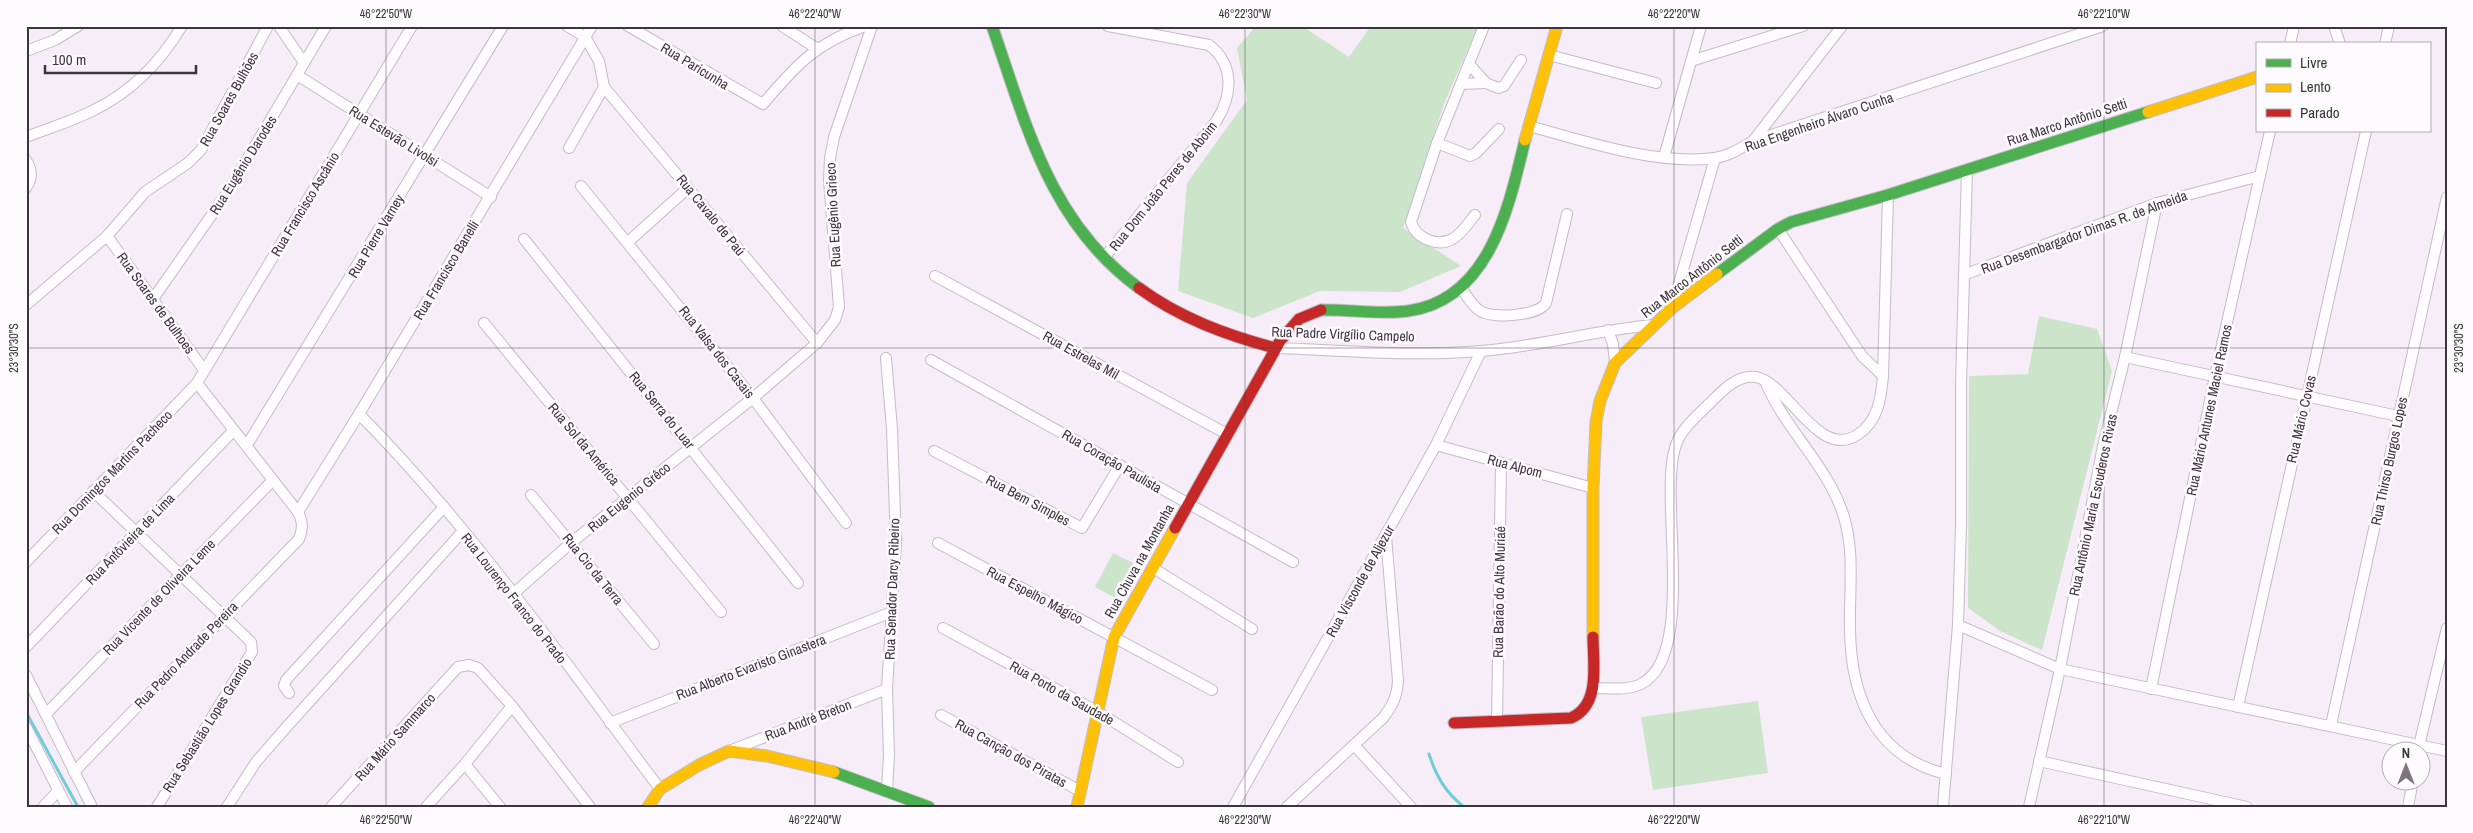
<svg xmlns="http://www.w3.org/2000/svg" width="2473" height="833" font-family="'Archivo Narrow',sans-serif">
  <rect width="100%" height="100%" fill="#f6edf8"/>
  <g fill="#cce4ca">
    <path d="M1256 26H1302L1349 57 1371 26H1478L1444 104 1403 228 1461 266 1400 292 1320 291 1253 318 1178 291 1187 183 1247 100 1237 48Z"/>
    <path d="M2039 316 2097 329 2112 371 2042 650 2000 631 1968 608 1969 376 2028 374Z"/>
    <path d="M1113 553 1137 565 1119 600 1095 587Z"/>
    <path d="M1758 701 1768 773 1653 790 1641 717Z"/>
  </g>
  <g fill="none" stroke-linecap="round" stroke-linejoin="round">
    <g stroke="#70cdd8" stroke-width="3">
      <path d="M26 712 78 807"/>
      <path d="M1429 754C1436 776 1445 792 1464 807"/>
    </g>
    <defs>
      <g id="street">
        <path d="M279 26 304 63"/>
        <path d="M567 26 585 37 599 61 604 87 569 148"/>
        <path d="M628 26 763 104C796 65 816 43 865 26"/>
        <path d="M782 26 816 48"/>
        <path d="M2334 26 2340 44"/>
        <path d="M2290 44 2294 26"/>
        <path d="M2385 44 2389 26"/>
        <path d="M26 51 55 40 78 26"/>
        <path d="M1549 55 1656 83"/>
        <path d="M1691 61 1803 26"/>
        <path d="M1469 64 1486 83 1498 88 1504 86 1521 60"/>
        <path d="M297 75 491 197"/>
        <path d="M1461 84 1486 83"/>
        <path d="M604 87 817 343"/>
        <path d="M1529 126C1584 141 1658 166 1715 158 1729 156 1741 148 1753 141L2103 26"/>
        <path d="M26 137C49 128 73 121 94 110 131 92 161 61 182 26"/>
        <path d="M1753 141 1842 26"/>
        <path d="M1437 143 1470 156 1476 153 1499 129"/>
        <path d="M1664 157 1701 26"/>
        <path d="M26 160C32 169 33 179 26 188"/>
        <path d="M581 186 753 398 846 523"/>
        <path d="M1475 215C1469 222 1462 233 1454 238 1439 248 1416 239 1411 222L1437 143 1484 26"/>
        <path d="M1778 229 1862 356 1883 376"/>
        <path d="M107 236 204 370"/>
        <path d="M524 239 798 583"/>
        <path d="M628 242 688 188"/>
        <path d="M1104 258 1217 120C1233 94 1234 64 1209 45L1108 26"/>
        <path d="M1966 274 2157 203 2260 176"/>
        <path d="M935 276 1227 434"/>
        <path d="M1460 287C1466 294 1472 306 1480 311 1493 319 1538 316 1546 303L1567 214"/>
        <path d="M153 299 227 193 326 26"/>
        <path d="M26 305 107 236 145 192 188 163 201 150 268 26"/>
        <path d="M1672 308 1715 158"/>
        <path d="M484 323 721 612"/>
        <path d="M1608 330 1613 344 1615 363"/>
        <path d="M1275 348C1342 350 1412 357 1480 351 1538 347 1595 330 1653 325"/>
        <path d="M2125 357 2398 416"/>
        <path d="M886 358 892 429 896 542 887 689 889 755 887 791"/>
        <path d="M931 360 1293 562"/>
        <path d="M1766 383C1786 431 1829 467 1844 517 1855 554 1849 591 1850 630 1851 697 1875 757 1946 774"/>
        <path d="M359 414C472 528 564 661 660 789"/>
        <path d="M247 445 503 26"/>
        <path d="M1436 445 1593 488"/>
        <path d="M934 451 1082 528 1120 465"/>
        <path d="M93 491 251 642 252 652 157 807"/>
        <path d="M531 495 654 644"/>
        <path d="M298 512 359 414 592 26"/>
        <path d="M938 543 1212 690"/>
        <path d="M26 562 197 383 412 26"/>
        <path d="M1153 568 1252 629"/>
        <path d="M513 594 572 542 753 398 817 343 835 320 839 307 829 180 830 158 834 137 872 26"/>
        <path d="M1958 625 2060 669 2447 751"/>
        <path d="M943 628 1098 712 1178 762"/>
        <path d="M26 647 233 431"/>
        <path d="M26 675 92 807"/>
        <path d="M1593 688C1608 688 1627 691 1641 684 1697 656 1659 499 1675 448 1680 429 1698 415 1712 401 1723 390 1738 374 1756 377 1788 383 1818 460 1857 435 1878 422 1881 399 1883 376L1888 195"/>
        <path d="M2151 689 2215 376 2270 131"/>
        <path d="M289 693 284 686 286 680 444 507"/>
        <path d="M2238 707 2366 131"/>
        <path d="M46 714 272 481"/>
        <path d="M941 715 1080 791"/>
        <path d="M1497 721 1501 463"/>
        <path d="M610 723 892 612"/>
        <path d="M2331 725 2447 197"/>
        <path d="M26 727 67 807"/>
        <path d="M1354 745 1411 807"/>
        <path d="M732 750 887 689"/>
        <path d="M2418 750 2447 628"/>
        <path d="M2039 761 2247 807"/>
        <path d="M465 764 500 807"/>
        <path d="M74 772 299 539C303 528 303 522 298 512L197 383"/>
        <path d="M43 807 58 791"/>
        <path d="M227 807 256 762 283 731 463 531"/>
        <path d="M331 807 458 667 469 665 478 668 512 706 590 807"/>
        <path d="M426 807 465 764 512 706"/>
        <path d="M1233 807 1436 445 1481 351"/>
        <path d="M1287 807 1383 718C1393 705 1397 696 1398 681L1386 536"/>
        <path d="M1943 807 1958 625 1961 527V384L1967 170"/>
        <path d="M2029 807 2060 669 2103 446 2125 357 2157 203"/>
        <path d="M2408 807 2413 780"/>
      </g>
      <g id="fast">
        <path d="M992 26C1027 126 1049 222 1139 288"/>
        <path d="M1717 274 1778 229 1791 222 1888 195 2148 112"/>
        <path d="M1321 310C1350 309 1379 315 1408 311 1490 300 1509 206 1525 140"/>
        <path d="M834 772 929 807"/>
      </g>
      <g id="slow">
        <path d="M2148 112 2257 77"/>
        <path d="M1525 140 1557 26"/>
        <path d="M1593 637V488L1596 422 1600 401 1615 363 1672 308 1717 274"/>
        <path d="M648 807 660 789 699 765 729 751 767 756 834 772"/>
        <path d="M1077 807 1114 637 1175 528"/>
      </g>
      <g id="jam">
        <path d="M1139 288C1180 318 1226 335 1275 348"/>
        <path d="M1175 528 1280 341 1299 319 1321 310"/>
        <path d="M1454 723 1571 718C1601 705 1593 664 1593 637"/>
      </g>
    </defs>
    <use href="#street" stroke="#c3bcc5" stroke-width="12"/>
    <use href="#fast" stroke="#c3bcc5" stroke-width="13"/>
    <use href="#slow" stroke="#c3bcc5" stroke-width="13"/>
    <use href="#jam" stroke="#c3bcc5" stroke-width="13"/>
    <use href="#street" stroke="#fefcfe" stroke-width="10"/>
    <use href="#fast" stroke="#4caf50" stroke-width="11"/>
    <use href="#slow" stroke="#ffc107" stroke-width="11"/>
    <use href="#jam" stroke="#c62828" stroke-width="11"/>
  </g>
  <path fill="none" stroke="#3c353d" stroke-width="1" stroke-opacity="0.45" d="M386 26V807M815 26V807M1245 26V807M1674 26V807M2104 26V807M26 348H2447"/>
  <g text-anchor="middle" stroke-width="5" stroke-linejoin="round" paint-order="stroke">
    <g font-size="14" fill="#3c353d" stroke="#fefbff">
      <text transform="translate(695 66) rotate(31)" y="5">Rua Paricunha</text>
      <text transform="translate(229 99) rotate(-61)" y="5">Rua Soares Bulhões</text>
      <text transform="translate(1819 122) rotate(-19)" y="5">Rua Engenheiro Álvaro Cunha</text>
      <text transform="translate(2067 122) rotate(-18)" y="5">Rua Marco Antônio Setti</text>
      <text transform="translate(394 136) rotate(32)" y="5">Rua Estevão Livolsi</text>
      <text transform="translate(243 165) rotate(-58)" y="5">Rua Eugênio Darodes</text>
      <text transform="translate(1163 186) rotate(-51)" y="5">Rua Dom João Peres de Aboim</text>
      <text transform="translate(305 204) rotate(-59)" y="5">Rua Francisco Ascânio</text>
      <text transform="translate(711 215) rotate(51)" y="5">Rua Cavalo de Paú</text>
      <text transform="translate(833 215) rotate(-93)" y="5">Rua Eugênio Grieco</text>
      <text transform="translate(2084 232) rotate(-20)" y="5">Rua Desembargador Dimas R. de Almeida</text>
      <text transform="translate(376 236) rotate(-59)" y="5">Rua Pierre Varney</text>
      <text transform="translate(446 270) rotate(-59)" y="5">Rua Francisco Banelli</text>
      <text transform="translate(1692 276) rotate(-38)" y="5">Rua Marco Antônio Setti</text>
      <text transform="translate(156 303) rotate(54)" y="5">Rua Soares de Bulhoes</text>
      <text transform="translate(1343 334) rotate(2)" y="5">Rua Padre Virgílio Campelo</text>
      <text transform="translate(717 352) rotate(52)" y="5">Rua Valsa dos Casais</text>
      <text transform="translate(1081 355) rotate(29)" y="5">Rua Estrelas Mil</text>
      <text transform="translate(662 410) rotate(51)" y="5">Rua Serra do Luar</text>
      <text transform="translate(2209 410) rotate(-78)" y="5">Rua Mário Antunes Maciel Ramos</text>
      <text transform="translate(2301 419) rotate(-77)" y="5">Rua Mário Covas</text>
      <text transform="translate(584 444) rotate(50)" y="5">Rua Sol da América</text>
      <text transform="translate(1112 461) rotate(30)" y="5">Rua Coração Paulista</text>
      <text transform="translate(2389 461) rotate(-78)" y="5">Rua Thirso Burgos Lopes</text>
      <text transform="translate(1515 466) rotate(15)" y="5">Rua Alpom</text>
      <text transform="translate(112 472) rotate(-46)" y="5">Rua Domingos Martins Pacheco</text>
      <text transform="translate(629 497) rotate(-39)" y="5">Rua Eugenio Grêco</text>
      <text transform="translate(1028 500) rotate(28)" y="5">Rua Bem Simples</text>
      <text transform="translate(2093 505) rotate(-78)" y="5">Rua Antônio Maria Escuderos Rivas</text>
      <text transform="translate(130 539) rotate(-46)" y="5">Rua Antôvieira de Lima</text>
      <text transform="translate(1139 561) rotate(-61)" y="5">Rua Chuva na Montanha</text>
      <text transform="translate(593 569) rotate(51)" y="5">Rua Cio da Terra</text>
      <text transform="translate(1360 581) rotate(-61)" y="5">Rua Visconde de Aljezur</text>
      <text transform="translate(892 589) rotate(-88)" y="5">Rua Senador Darcy Ribeiro</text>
      <text transform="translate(1499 592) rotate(-89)" y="5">Rua Barão do Alto Muriaé</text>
      <text transform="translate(1035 595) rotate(28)" y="5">Rua Espelho Mágico</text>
      <text transform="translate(159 597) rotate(-46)" y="5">Rua Vicente de Oliveira Leme</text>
      <text transform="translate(514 598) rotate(52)" y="5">Rua Lourenço Franco do Prado</text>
      <text transform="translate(186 655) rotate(-46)" y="5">Rua Pedro Andrade Pereira</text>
      <text transform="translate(751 667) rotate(-21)" y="5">Rua Alberto Evaristo Ginastera</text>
      <text transform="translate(1062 693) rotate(29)" y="5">Rua Porto da Saudade</text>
      <text transform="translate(808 720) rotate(-21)" y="5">Rua André Breton</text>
      <text transform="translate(207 725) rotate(-58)" y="5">Rua Sebastião Lopes Grandio</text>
      <text transform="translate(395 737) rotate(-48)" y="5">Rua Mário Sammarco</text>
      <text transform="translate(1011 753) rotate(29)" y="5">Rua Canção dos Piratas</text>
    </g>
  </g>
  <rect width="2473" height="833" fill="none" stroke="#fefbff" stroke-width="55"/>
  <rect x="2256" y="42" width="175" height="90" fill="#fefbff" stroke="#b0acb1"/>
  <rect x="2266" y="59" width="25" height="8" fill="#4caf50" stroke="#b0acb1"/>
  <text x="2300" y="68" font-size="15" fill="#3c353d">Livre</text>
  <rect x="2266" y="84" width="25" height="8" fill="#ffc107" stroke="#b0acb1"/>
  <text x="2300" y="92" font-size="15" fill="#3c353d">Lento</text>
  <rect x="2266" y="109" width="25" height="8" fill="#c62828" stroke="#b0acb1"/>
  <text x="2300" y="118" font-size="15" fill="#3c353d">Parado</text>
  <g transform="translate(2406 766)"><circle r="24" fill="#fefbff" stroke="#b0acb1"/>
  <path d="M0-4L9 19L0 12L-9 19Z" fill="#7d757e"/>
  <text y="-8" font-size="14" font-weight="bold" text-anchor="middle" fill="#3c353d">N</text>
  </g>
  <path d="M45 65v8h151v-8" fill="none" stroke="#3c353d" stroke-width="2.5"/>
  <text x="52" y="65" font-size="15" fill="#3c353d" stroke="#fefbff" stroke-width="4" paint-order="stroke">100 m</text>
  <rect x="28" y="28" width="2418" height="778" fill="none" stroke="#3c353d" stroke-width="2"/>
  <g font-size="12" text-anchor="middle" fill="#3c353d">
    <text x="386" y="18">46°22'50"W</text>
    <text x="815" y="18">46°22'40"W</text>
    <text x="1245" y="18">46°22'30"W</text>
    <text x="1674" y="18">46°22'20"W</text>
    <text x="2104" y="18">46°22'10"W</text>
    <text transform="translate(14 348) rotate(-90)" y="4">23°30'30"S</text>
    <text transform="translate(2459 348) rotate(-90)" y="4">23°30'30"S</text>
    <text x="386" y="824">46°22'50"W</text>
    <text x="815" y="824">46°22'40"W</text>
    <text x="1245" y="824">46°22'30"W</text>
    <text x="1674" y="824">46°22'20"W</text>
    <text x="2104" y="824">46°22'10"W</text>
  </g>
</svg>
